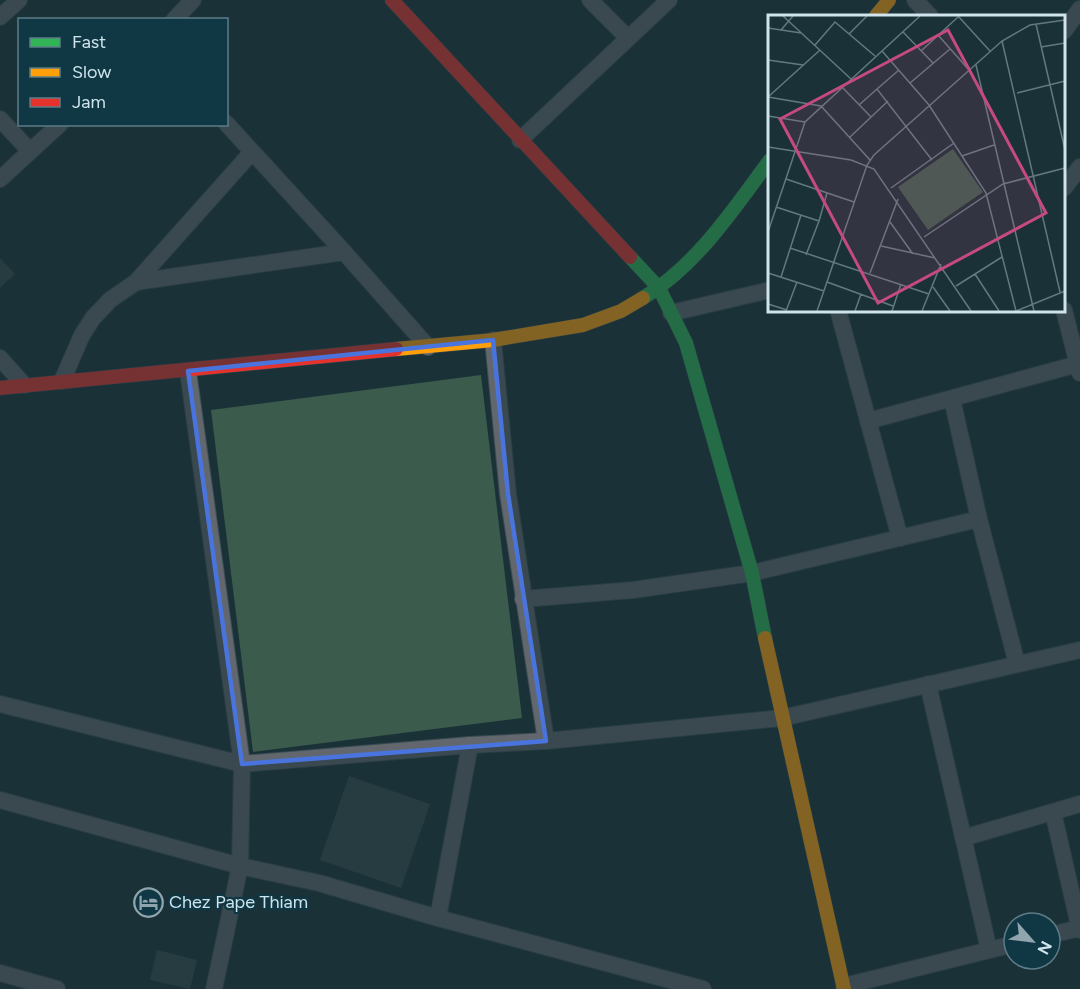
<svg xmlns="http://www.w3.org/2000/svg" width="1080" height="989" font-family="Figtree,sans-serif">
  <rect width="100%" height="100%" fill="#1b3138"/>
  <path fill="#3b5b4d" d="M481 375 522 718 253 752 211 410Z"/>
  <g fill="#36494d">
    <path d="M0 258 15 274 0 288Z"/>
    <path d="M349 776 430 804 401 888 320 860Z"/>
    <path d="M157 950 197 960 190 989 150 980Z"/>
  </g>
  <g fill="none" stroke-linecap="round" stroke-linejoin="round">
    <defs>
      <g id="street">
        <path d="M590 0 628 38"/>
        <path d="M915 0 930 16"/>
        <path d="M0 17 19 0"/>
        <path d="M174 20 193 0"/>
        <path d="M1064 31 1080 9"/>
        <path d="M0 119 30 151"/>
        <path d="M226 123 344 252 428 347"/>
        <path d="M520 140 669 0"/>
        <path d="M0 179 60 124"/>
        <path d="M1064 188 1080 167"/>
        <path d="M136 282 344 252"/>
        <path d="M838 310 900 538"/>
        <path d="M1064 310 1080 373"/>
        <path d="M671 313 770 290"/>
        <path d="M493 340 508 494 546 741"/>
        <path d="M0 358 24 385"/>
        <path d="M188 371 242 764 240 866 214 989"/>
        <path d="M62 381 82 335 93 318 110 300 136 282 252 152"/>
        <path d="M868 421 1078 364"/>
        <path d="M979 519 1017 664"/>
        <path d="M523 599 633 590 752 573 979 519 952 399"/>
        <path d="M928 684 989 950"/>
        <path d="M0 704 242 764 470 745 546 741 782 718 1080 650"/>
        <path d="M0 800 240 866 319 883 438 918 703 989"/>
        <path d="M1053 812 1080 930"/>
        <path d="M963 838 1080 804"/>
        <path d="M438 918 470 745"/>
        <path d="M1050 935 1080 928"/>
        <path d="M0 973 57 989"/>
        <path d="M844 986 1014 944"/>
      </g>
      <g id="fast">
        <path d="M630 257 659 288 686 343 752 573 765 638"/>
        <path d="M643 298C697 265 733 210 770 160"/>
      </g>
      <g id="slow">
        <path d="M876 16 889 0"/>
        <path d="M396 349 493 340 583 325 621 311 643 298"/>
        <path d="M765 638 844 989"/>
      </g>
      <g id="jam">
        <path d="M392 0 630 257"/>
        <path d="M0 388 396 349"/>
      </g>
    </defs>
    <use href="#street" stroke="#3a4c52" stroke-width="18"/>
    <use href="#fast" stroke="#3a4c52" stroke-width="15"/>
    <use href="#slow" stroke="#3a4c52" stroke-width="15"/>
    <use href="#jam" stroke="#3a4c52" stroke-width="15"/>
    <use href="#street" stroke="#61676d" stroke-width="16"/>
    <use href="#fast" stroke="#30b455" stroke-width="14"/>
    <use href="#slow" stroke="#ff9f0a" stroke-width="14"/>
    <use href="#jam" stroke="#e5322d" stroke-width="14"/>
  </g>
  <path d="M0 0H1080V989H0ZM493 340 508 494 546 741 242 764 188 371Z" fill="#1b3138" fill-opacity=".55" fill-rule="evenodd"/>
  <path fill="none" stroke="#4a74dd" stroke-width="4.5" stroke-linejoin="round" d="M493 340 508 494 546 741 242 764 188 371Z"/>
  <defs>
    <symbol id="hotel-ring" viewBox="-11 -11 22 22"><circle r="9.5" fill="#0f3744" stroke="#90a5ad" stroke-width="1.5"/><path d="M-6-4.5h1.5V1H6V5H4.5V3h-9V5H-6ZM-4 0a1.8 1.8 0 1 1 3.6 0ZM.5 0V-2.5h3Q6-2.5 6 0Z" fill="#90a5ad"/></symbol>
  </defs>
  <g fill-rule="evenodd">
    <use href="#hotel-ring" x="132" y="886" width="33" height="33"/>
  </g>
  <g text-anchor="middle" stroke-width="4.5" stroke-linejoin="round" paint-order="stroke">
    <g font-size="18" fill="#cfe4ec" stroke="#0f3744" text-anchor="start">
      <text x="169" y="908">Chez Pape Thiam</text>
    </g>
  </g>
  <g transform="translate(768 15)">
    <rect width="297" height="297" fill="#1b3138"/>
    <path d="M185 134 215 177 160 215 130 172Z" fill="#3b5b4d"/>
    <path fill="none" stroke="#637980" stroke-width="1.5" d="M15 1 83 64M190 1 222 36M268 9 297 135M0 13 33 18M13 15 25 1M135 17 165 48M81 19 99 1M170 20 201 55M234 26 292 277M47 30 67 7 107 41M273 32 297 28M114 36 161 90 218 178 248 296M153 36 190 2M0 45 35 50M208 50 266 296M142 68 182 34M74 72 103 102M109 74 131 55M249 78 297 66M0 82 53 91 102 145M0 82 52 35M91 90 109 74 164 145M0 101 37 107M82 122 120 86M0 132 83 145 106 154 203 296M194 141 226 130M18 164 86 187M123 173 186 128M8 192 51 206 38 240M51 206 59 178M122 207 145 239M0 217 37 107 152 1M156 222 235 169 297 153M113 231 167 243M22 233 161 279M0 258 56 276M102 258 130 184M207 259 231 296M13 262 33 200M59 267 125 291M188 271 234 242M165 272 182 296M0 289 19 295M18 296 29 267M49 296 99 150 106 140 234 26 262 10 297 5M87 296 93 279M124 296 133 269M154 296 173 249M248 296 297 276"/>
    <path fill="#c54b7f" fill-opacity="0.15" stroke="#c54b7f" stroke-width="3" d="M180 15 278 198 110 288 12 104Z"/>
    <rect width="297" height="297" fill="none" stroke="#cfe4ec" stroke-width="3"/>
  </g>
  <rect x="18" y="18" width="210" height="108" fill="#0f3744" stroke="#5c7c87" stroke-width="1.5"/>
  <rect x="30" y="38" width="30" height="9" fill="#30b455" stroke="#5c7c87" stroke-width="1.5"/>
  <text x="72" y="48" font-size="18" fill="#cfe4ec">Fast</text>
  <rect x="30" y="68" width="30" height="9" fill="#ff9f0a" stroke="#5c7c87" stroke-width="1.5"/>
  <text x="72" y="78" font-size="18" fill="#cfe4ec">Slow</text>
  <rect x="30" y="98" width="30" height="9" fill="#e5322d" stroke="#5c7c87" stroke-width="1.5"/>
  <text x="72" y="108" font-size="18" fill="#cfe4ec">Jam</text>
  <g transform="translate(1032 941) rotate(118)"><circle r="28" fill="#0f3744" stroke="#5c7c87" stroke-width="1.5"/>
  <path d="M0-4.5L10 22L0 15L-10 22Z" fill="#90a5ad"/>
  <text y="-9" font-size="16" font-weight="bold" text-anchor="middle" fill="#cfe4ec">N</text>
  </g>
</svg>
